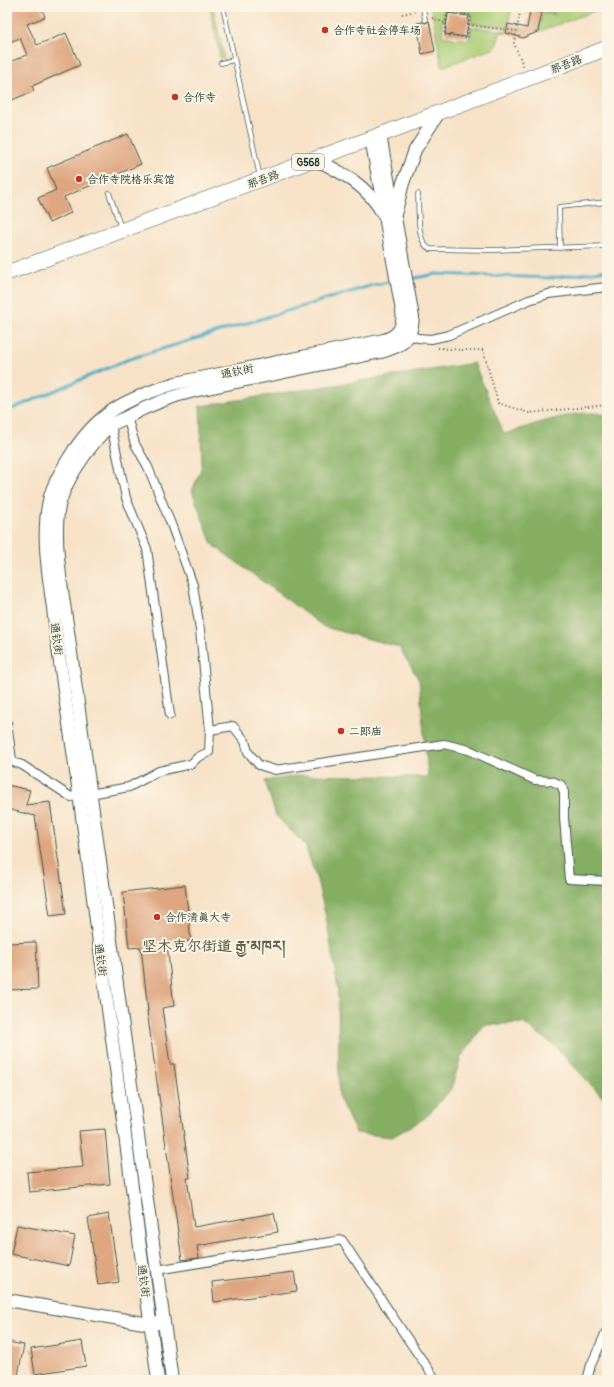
<svg xmlns="http://www.w3.org/2000/svg" width="614" height="1387" font-family="Pangolin,'LXGW WenKai TC','Noto Serif Tibetan',sans-serif">
  <rect width="100%" height="100%" fill="#fcf5e5"/>
  <filter id="ink" filterUnits="userSpaceOnUse"><feTurbulence type="fractalNoise" baseFrequency=".025" numOctaves="2"/><feDisplacementMap in="SourceGraphic" scale="8" xChannelSelector="R" yChannelSelector="G"/><feConvolveMatrix kernelMatrix="1 2 1 2 8 2 1 2 1" color-interpolation-filters="sRGB"/></filter>
  <filter id="wash" filterUnits="userSpaceOnUse"><feTurbulence type="fractalNoise" baseFrequency=".012" numOctaves="4" result="noise"/><feDisplacementMap in="SourceGraphic" scale="16" xChannelSelector="R" yChannelSelector="G"/><feGaussianBlur stdDeviation="0.9" result="paint"/><feColorMatrix in="noise" values="0 0 0 0 0 0 0 0 0 0 0 0 0 0 0 0 0 1.4 0 .05"/><feComposite in="paint" operator="in"/></filter>
  <g filter="url(#wash)">
    <rect width="100%" height="100%" fill="#f7e2c8"/>
    <g fill="#a8ca72" stroke="#648453">
      <path d="M210 7H213L224 58H220Z"/>
      <path d="M431 7H492L511 11 508 27 471 24 472 13 461 12V10L458 9 457 11 445 10 444 21H442L441 24 443 25 442 36 454 38V39L457 40V38L469 40 471 27 507 31V33L501 32 495 48 442 67Z"/>
      <path d="M558 7H605L538 32 542 13 556 15Z"/>
    </g>
    <g fill="#86ae64" stroke="#52764c">
      <path d="M531 7H556L554 14 530 8Z"/>
      <path d="M474 363 504 434C526 427 586 405 607 416V1102L553 1044 523 1023 484 1025 461 1057 451 1089 425 1118 392 1137 356 1133 339 1098 338 989 326 917 317 880 305 845 276 816 265 781 300 775 428 777 419 680 399 647 324 627 212 544 192 491 202 466 200 406Z"/>
    </g>
    <g fill="none" stroke-linecap="round" stroke-linejoin="round">
      <g stroke="#44abc4" stroke-width="3">
        <path d="M410 279 436 274 552 278 607 270"/>
        <path d="M7 411 129 359 373 285 394 281"/>
      </g>
    </g>
    <g id="blocks">
      <g fill="#dea680">
        <path d="M10 7H41L45 17 27 24 37 45 66 33 80 65 32 86 34 91 7 102V63L27 55 20 38 7 43V8Z"/>
        <path d="M530 11 542 13 538 31H540L523 38 506 33 508 24 527 28Z"/>
        <path d="M448 13 469 16 466 37 445 34Z"/>
        <path d="M429 21 435 51 422 54 417 23 422 22 426 23Z"/>
        <path d="M128 134 141 164 64 197 71 213 49 223 38 198 56 190 47 168Z"/>
        <path d="M7 785 30 790 26 805 50 802 66 914 50 916 35 816 7 809Z"/>
        <path d="M185 885 191 941 167 944 174 1006 162 1008 170 1064H174L190 1178H187L194 1227 274 1213 278 1232 197 1246 199 1258 182 1260 147 1011H148L141 947 129 948 123 892Z"/>
        <path d="M36 942 38 989 7 990V943Z"/>
        <path d="M105 1129 110 1184 29 1192 27 1172 83 1167 79 1131Z"/>
        <path d="M109 1214 119 1282 98 1285 88 1218Z"/>
        <path d="M17 1225 75 1236 69 1266 11 1254Z"/>
        <path d="M294 1272 297 1291 214 1302 212 1282Z"/>
        <path d="M82 1341 86 1366 35 1374 31 1349Z"/>
        <path d="M7 1342 24 1345 17 1380H7Z"/>
      </g>
    </g>
  </g>
  <g filter="url(#ink)">
    <use href="#blocks" fill-opacity="0" stroke="#3f564a" stroke-width="1"/>
    <g fill="none" stroke-linecap="round" stroke-linejoin="round">
      <defs>
        <g id="lane">
          <path d="M223 7 260 177"/>
          <path d="M423 7 425 20"/>
          <path d="M221 63 234 60"/>
          <path d="M109 193 121 228"/>
          <path d="M418 194C419 208 416 243 430 249L492 250 607 246"/>
          <path d="M560 248 559 207 607 202"/>
        </g>
        <g id="street">
          <path d="M409 335 418 338 431 339 449 335 529 300 548 294 607 287"/>
          <path d="M111 425 126 498 147 549 170 715"/>
          <path d="M7 722 12 761"/>
          <path d="M210 730 233 726 245 741 248 752 259 765 275 770 444 744 469 750 535 780 552 781 561 785 564 792V818L569 879 607 881"/>
          <path d="M7 760 22 765 71 797 79 795"/>
          <path d="M90 794 129 787 159 771 191 764 198 757 209 752 210 730 200 630 193 585 171 524 148 467 135 444 127 417"/>
          <path d="M156 1270 342 1240 411 1344 436 1380"/>
          <path d="M587 1380 591 1365 607 1330"/>
        </g>
        <g id="secondary">
          <path d="M315 159C343 173 368 186 383 214"/>
          <path d="M396 211 403 183 415 150 440 111"/>
          <path d="M7 1300 150 1324 158 1323"/>
          <path d="M158 1380C130 1185 107 989 79 794 71 732 60 671 53 608 48 572 41 532 50 496 54 483 62 469 69 458 97 412 126 399 176 383L384 340C399 335 404 327 402 311L371 138"/>
          <path d="M172 1380 67 624C62 589 54 548 58 512 60 496 69 479 78 465 87 452 98 435 111 425 116 422 122 420 127 417 151 404 172 396 198 390L381 352C402 346 412 340 413 317L380 135"/>
        </g>
        <path id="highway" d="M7 273 380 135 607 48"/>
      </defs>
      <use href="#lane" stroke="#3f564a" stroke-width="5.5"/>
      <use href="#street" stroke="#3f564a" stroke-width="10"/>
      <use href="#secondary" stroke="#3f564a" stroke-width="14"/>
      <use href="#highway" stroke="#3f564a" stroke-width="16"/>
      <g stroke="#3f564a" stroke-width="2" stroke-dasharray="1 3" stroke-linecap="butt">
        <path d="M460 7 459 13 471 15 469 25 516 31"/>
        <path d="M521 7 514 43 524 68"/>
        <path d="M459 13 447 12 444 35 468 38 469 25"/>
        <path d="M402 14 416 11"/>
        <path d="M432 18 445 23"/>
        <path d="M438 348 462 350H483L498 403 529 413 607 405"/>
      </g>
      <use href="#lane" stroke="#fff" stroke-width="4"/>
      <use href="#street" stroke="#fff" stroke-width="8"/>
      <use href="#secondary" stroke="#fff" stroke-width="12"/>
      <use href="#highway" stroke="#fff" stroke-width="15"/>
    </g>
  </g>
  <g fill="#c8321e" stroke="#fcf5e5" stroke-width="1.5">
    <circle cx="325" cy="30" r="4"/>
    <circle cx="175" cy="97" r="4"/>
    <circle cx="79" cy="179" r="4"/>
    <circle cx="341" cy="731" r="4"/>
    <circle cx="157" cy="917" r="4"/>
  </g>
  <g text-anchor="middle" stroke-width="4" stroke-linejoin="round" paint-order="stroke">
    <rect fill="#fcf5e5" stroke="#617469" stroke-width="1" x="292" y="154" width="32" height="16" rx="3"/>
    <g font-size="10" font-weight="bold" fill="#1f3d34">
      <text x="308" y="166">G568</text>
    </g>
    <g font-size="11" fill="#1f3d34" stroke="#fcf5e5" text-anchor="start">
      <text x="333" y="34">合作寺社会停车场</text>
      <text x="183" y="101">合作寺</text>
      <text x="87" y="183">合作寺院格乐宾馆</text>
      <text x="349" y="735">二郎庙</text>
      <text x="165" y="921">合作清真大寺</text>
    </g>
    <g font-size="11" fill="#1f3d34" stroke="#fcf5e5">
      <text transform="translate(566 64) rotate(-21)" y="4">那吾路</text>
      <text transform="translate(263 179) rotate(-20)" y="4">那吾路</text>
      <text transform="translate(237 371) rotate(-12)" y="4">通钦街</text>
      <text transform="translate(57 639) rotate(82)" y="4">通钦街</text>
      <text transform="translate(101 960) rotate(82)" y="4">通钦街</text>
      <text transform="translate(144 1281) rotate(82)" y="4">通钦街</text>
    </g>
    <g font-size="15" font-weight="bold" fill="#62624f" stroke="#fcf5e5">
      <text x="214" y="951">坚木克尔街道 རྒྱ་མཁར།</text>
    </g>
  </g>
  <rect width="614" height="1387" fill="none" stroke="#fcf5e5" stroke-width="24"/>
</svg>
